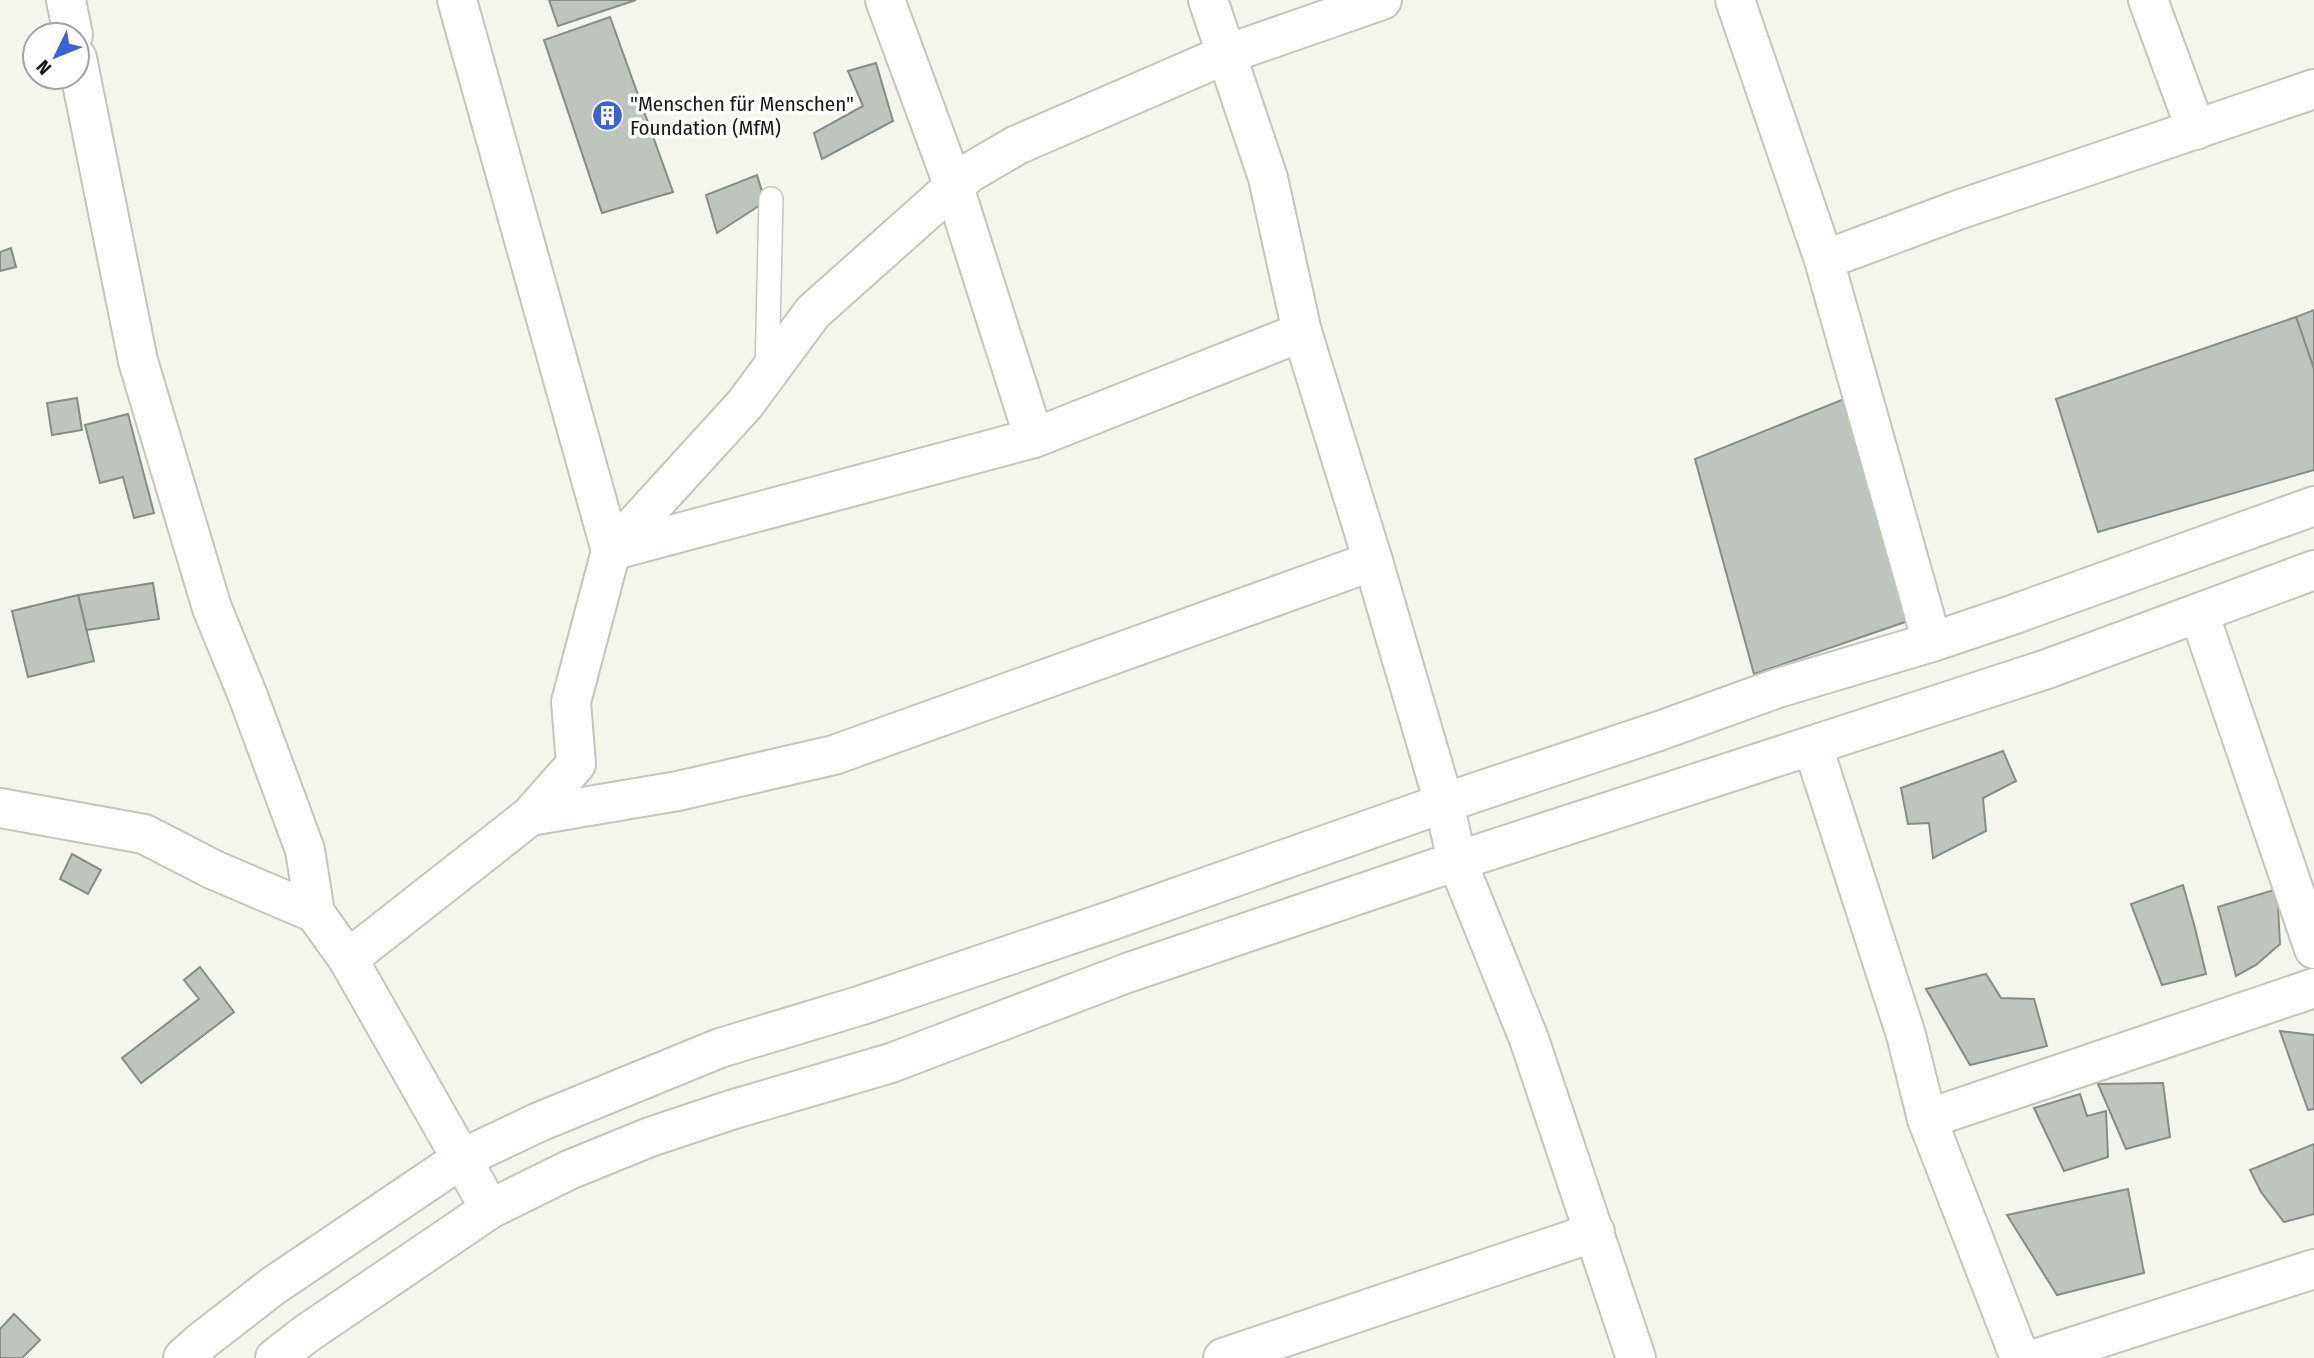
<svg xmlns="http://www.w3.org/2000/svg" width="2314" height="1358" font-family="'Fira Sans Condensed',sans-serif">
  <rect width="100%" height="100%" fill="#f4f5ec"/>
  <g fill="#bec5be" stroke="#868d86" stroke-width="2">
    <path d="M549 0H636L558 26Z"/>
    <path d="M610 17 673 192 602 213 544 40Z"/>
    <path d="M876 63 893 121 822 159 814 133 863 106 848 71Z"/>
    <path d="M757 175 765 202 717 233 706 195Z"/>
    <path d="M11 248 16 267 0 271V252Z"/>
    <path d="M2314 310V369L2296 317Z"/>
    <path d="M2296 317 2314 369V470L2098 532 2056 399Z"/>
    <path d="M77 398 82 430 52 435 47 403Z"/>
    <path d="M1844 399 1908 621 1754 674 1695 459Z"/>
    <path d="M128 414 154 513 134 518 123 477 100 483 85 425Z"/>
    <path d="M153 583 159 619 86 630 78 595Z"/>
    <path d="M78 595 94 661 28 677 12 611Z"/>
    <path d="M2003 751 2016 781 1983 798 1986 831 1933 858 1929 823 1908 824 1901 788Z"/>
    <path d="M72 854 101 870 88 894 60 879Z"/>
    <path d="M2183 885 2195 928 2206 974 2162 985 2131 904Z"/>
    <path d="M2277 889 2280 944 2256 965 2236 976 2218 907Z"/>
    <path d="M200 967 234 1012 141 1083 122 1058 199 999 184 980Z"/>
    <path d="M1986 974 2001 998 2034 999 2047 1046 1970 1065 1926 989Z"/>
    <path d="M2280 1031 2314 1035V1109L2308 1110Z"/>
    <path d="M2163 1083 2170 1137 2126 1149 2098 1084Z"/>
    <path d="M2080 1094 2087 1116 2106 1111 2108 1157 2064 1171 2034 1108Z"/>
    <path d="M2314 1144V1214L2284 1222 2261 1192 2250 1170Z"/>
    <path d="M2128 1189 2144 1273 2057 1295 2007 1215Z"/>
    <path d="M14 1314 40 1340 22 1358H0V1329Z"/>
  </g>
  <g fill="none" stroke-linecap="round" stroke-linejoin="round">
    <defs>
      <path id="lane" d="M767 372 771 199"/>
      <g id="street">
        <path d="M66 0 73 35"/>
        <path d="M457 0 611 551 1034 438 1302 332"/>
        <path d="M885 0 954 187 1034 438"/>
        <path d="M1208 0 1268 178 1302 332 1373 561 1444 803 1457 861 1529 1039 1636 1358"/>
        <path d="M1735 0 1824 260 1932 642"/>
        <path d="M2148 0 2196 130"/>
        <path d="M77 58 138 361 212 608 248 696 305 850 315 913"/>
        <path d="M1824 260 1958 210 2314 89"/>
        <path d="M2199 613 2314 949"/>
        <path d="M1813 747 1906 1035 1927 1119 2020 1358"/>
        <path d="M0 808 144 834 214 870 315 913 348 959 490 1209"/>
        <path d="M530 816 678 791 834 755 1373 561"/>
        <path d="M348 959 530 816 576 764 571 702 611 551 745 404 813 312 969 173 1017 145 1227 54 1382 0"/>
        <path d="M1927 1119 2314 988"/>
        <path d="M1223 1358 1595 1232"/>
        <path d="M2038 1358 2314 1269"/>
      </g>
      <g id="secondary">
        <path d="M183 1358 202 1341 273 1286 461 1159 539 1122 720 1048 862 1005 1110 921 1444 803 1659 731 1778 688 1932 642 2012 615 2314 506"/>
        <path d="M275 1358 306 1334 490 1209 569 1170 650 1137 731 1110 891 1063 1127 973 1457 861 2047 669 2314 570"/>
      </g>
    </defs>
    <use href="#lane" stroke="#c4c6bc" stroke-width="26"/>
    <use href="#street" stroke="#c4c6bc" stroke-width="42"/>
    <use href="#secondary" stroke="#c4c6bc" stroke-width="42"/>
    <use href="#lane" stroke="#fff" stroke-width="23"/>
    <use href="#street" stroke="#fff" stroke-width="38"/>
    <use href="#secondary" stroke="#fff" stroke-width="38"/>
  </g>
  <defs>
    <symbol id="building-disc" viewBox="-11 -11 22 22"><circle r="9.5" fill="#3d62d4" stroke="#fff"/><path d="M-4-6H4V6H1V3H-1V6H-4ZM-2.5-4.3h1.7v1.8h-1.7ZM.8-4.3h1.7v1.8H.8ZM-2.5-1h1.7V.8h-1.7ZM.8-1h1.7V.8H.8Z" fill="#fff"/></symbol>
  </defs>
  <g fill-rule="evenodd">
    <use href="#building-disc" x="590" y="98" width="35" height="35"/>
  </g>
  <g text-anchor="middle" stroke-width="7" stroke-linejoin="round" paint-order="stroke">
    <g font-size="21" fill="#181916" stroke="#fff" text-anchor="start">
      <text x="630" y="111">"Menschen für Menschen"<tspan x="630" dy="24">Foundation (MfM)</tspan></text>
    </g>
  </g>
  <g transform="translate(56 56) rotate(227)"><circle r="33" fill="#ffffff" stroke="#a3a3a2" stroke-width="2"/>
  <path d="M0-5L12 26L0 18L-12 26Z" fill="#3d62d4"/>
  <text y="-10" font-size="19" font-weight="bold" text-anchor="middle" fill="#181916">N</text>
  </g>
</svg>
